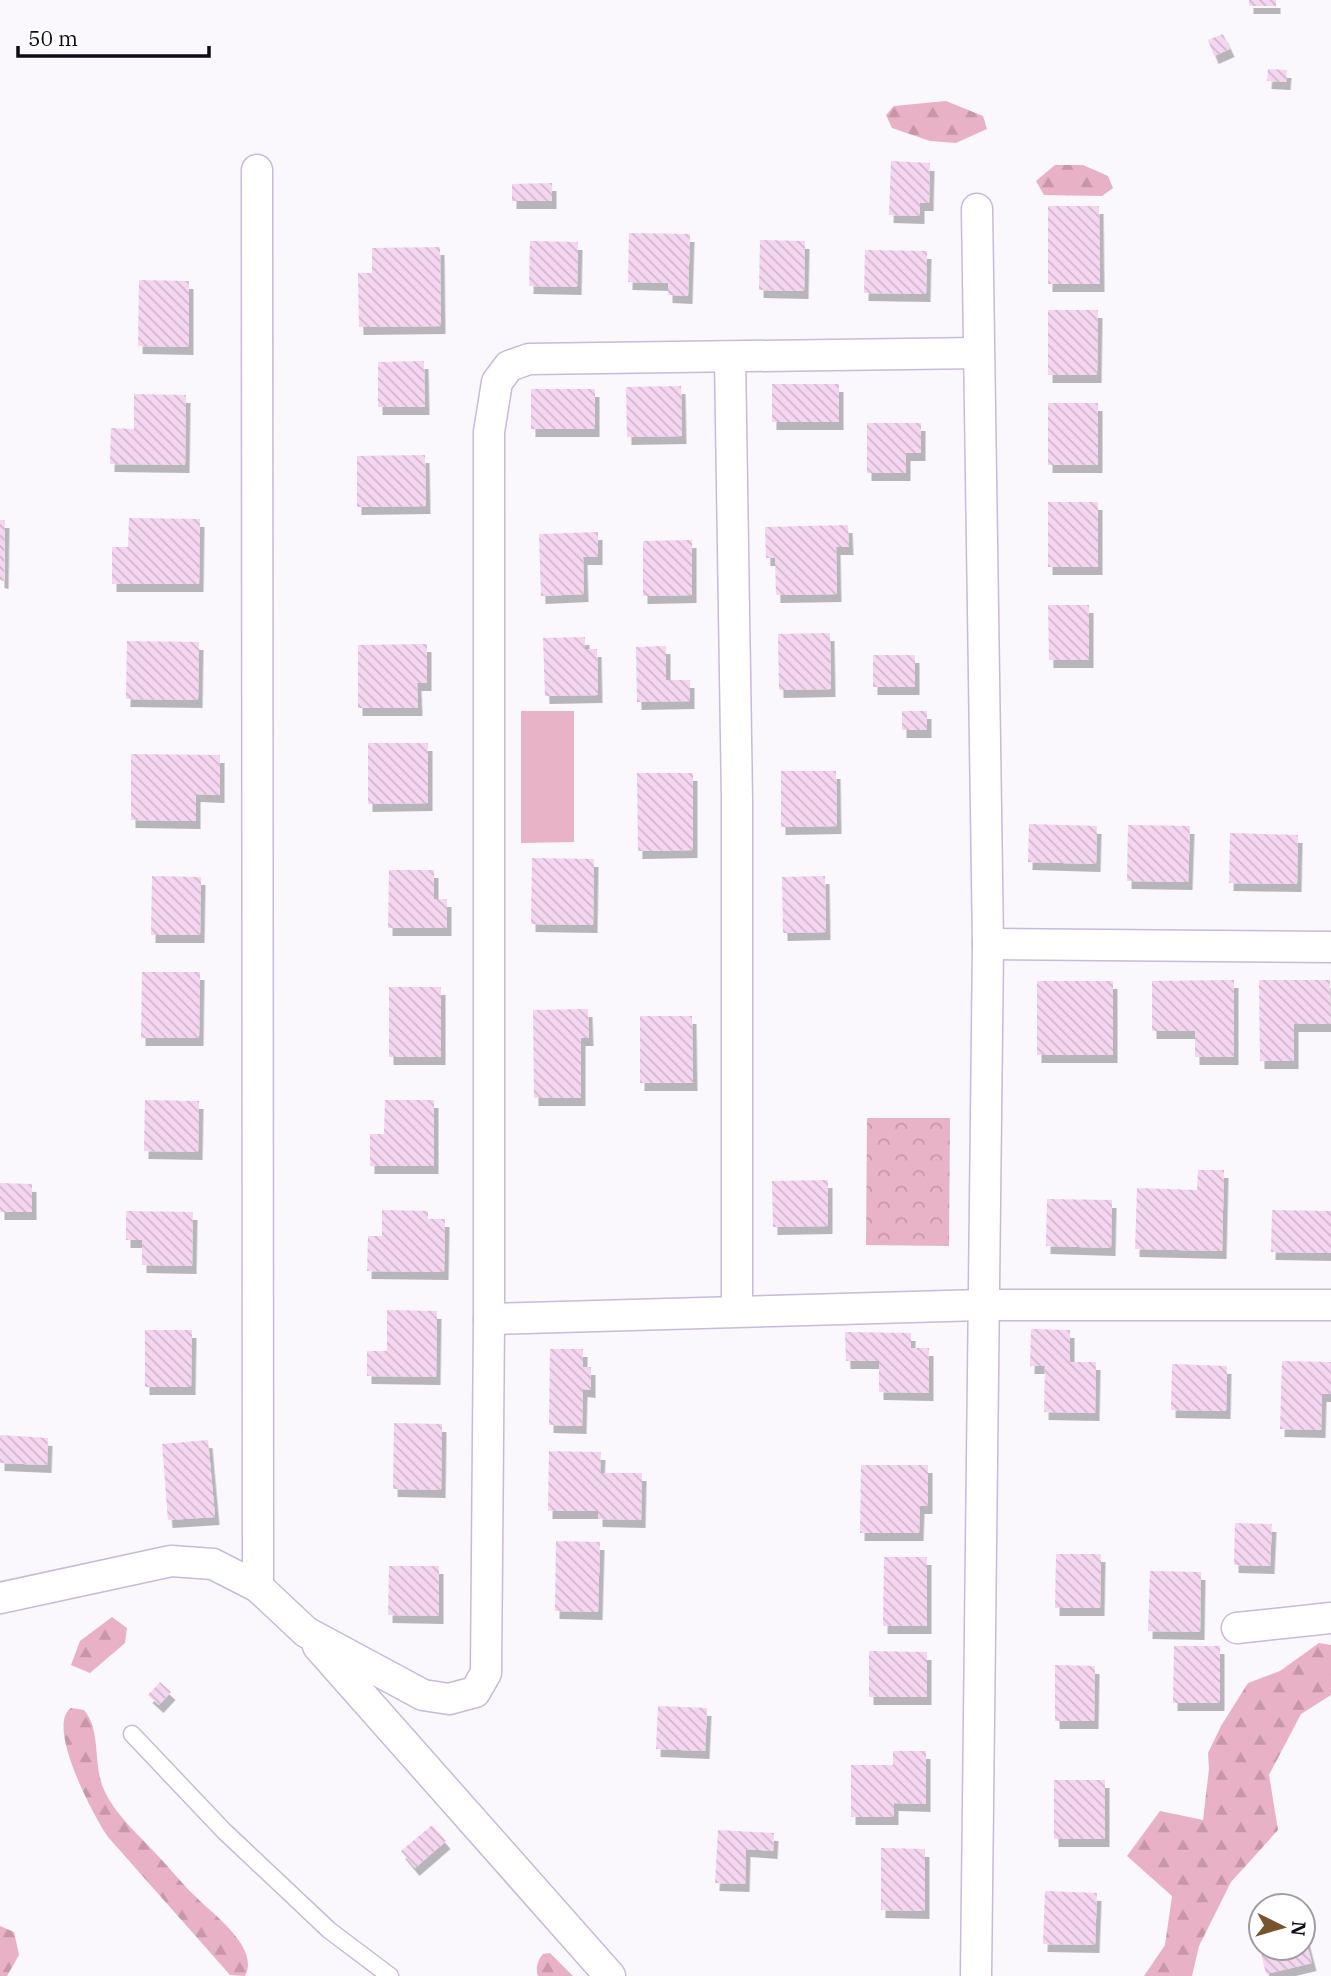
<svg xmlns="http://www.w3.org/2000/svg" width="1331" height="1976" font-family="'IBM Plex Serif',serif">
  <defs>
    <pattern id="forest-firs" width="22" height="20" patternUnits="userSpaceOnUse" patternTransform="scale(1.75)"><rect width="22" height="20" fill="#e9b1c5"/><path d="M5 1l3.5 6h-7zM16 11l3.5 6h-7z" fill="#c797a8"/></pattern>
    <pattern id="park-crowns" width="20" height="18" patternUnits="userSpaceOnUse" patternTransform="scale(1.75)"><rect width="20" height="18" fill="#e8b3c6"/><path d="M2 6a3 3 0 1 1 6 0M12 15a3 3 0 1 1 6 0" fill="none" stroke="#c699a9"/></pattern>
    <pattern id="building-back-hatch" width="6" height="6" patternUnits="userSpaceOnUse" patternTransform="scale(1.75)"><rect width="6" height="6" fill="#f5d6f0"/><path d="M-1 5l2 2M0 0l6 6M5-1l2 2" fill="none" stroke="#d1b6cd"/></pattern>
    <filter id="shadow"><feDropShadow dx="4.5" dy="8" stdDeviation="0" flood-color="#0004"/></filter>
  </defs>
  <rect width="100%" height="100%" fill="#faf7fd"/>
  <g fill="url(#forest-firs)">
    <path d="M946 101 983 116 987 129 956 143 930 141 892 128 886 115 894 106Z"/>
    <path d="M1055 165H1083L1108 176 1113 188 1102 196 1044 195 1036 181Z"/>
    <path d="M112 1617 127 1628 125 1643 90 1673 71 1665 80 1641Z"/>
    <path d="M1319 1643 1331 1645V1695L1301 1714 1269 1775 1278 1830 1231 1882 1199 1946 1192 1976H1144L1165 1945 1172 1896 1127 1856 1160 1811 1203 1820 1209 1769 1208 1753 1221 1726 1248 1683 1280 1671Z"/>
    <path d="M71 1708 84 1710C102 1731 92 1766 105 1792 117 1817 142 1838 160 1858 173 1872 184 1886 197 1898 214 1915 260 1948 245 1976L230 1975 108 1837C94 1817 45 1725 71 1708Z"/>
    <path d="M0 1926 14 1932 19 1955 7 1976H0Z"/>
    <path d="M550 1953 573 1976H538C535 1968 538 1960 543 1954Z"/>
  </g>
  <path fill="url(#park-crowns)" d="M867 1118H950L949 1246 866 1245Z"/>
  <path fill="#e8b3c6" d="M521 711H574V842L521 843Z"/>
  <g fill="url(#building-back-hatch)" filter="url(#shadow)">
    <rect x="1249" y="0" width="27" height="6"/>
    <path d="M1223 34 1230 49 1214 56 1208 40Z"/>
    <path d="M1268 69 1287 70 1286 82 1267 81Z"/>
    <path d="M891 161 930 163 929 203H920V216L889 215Z"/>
    <path d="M552 183V201H512V184Z"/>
    <path d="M1048 206H1099L1100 284H1048Z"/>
    <path d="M629 233 690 234 688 296 668 295V283L628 282Z"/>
    <path d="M760 240 805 241 804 291 759 290Z"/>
    <path d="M530 241 578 242 577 287 529 286Z"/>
    <path d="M440 247 441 326 359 327 358 273H372V248Z"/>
    <path d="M865 250 927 251 926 294 864 293Z"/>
    <path d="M139 280 189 281V347L138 346Z"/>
    <path d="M1048 310H1098L1097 375H1048Z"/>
    <path d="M424 361 425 407H378V362Z"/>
    <rect x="772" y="384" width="67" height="38"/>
    <path d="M681 386 682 436 627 437 626 387Z"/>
    <rect x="531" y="389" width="64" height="40"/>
    <path d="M134 394 186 395 185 465 110 464 111 428 134 429Z"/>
    <rect x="1048" y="403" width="50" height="62"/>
    <path d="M867 423H921V453H906V473H867Z"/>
    <path d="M425 455 426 506 357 507V456Z"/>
    <rect x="1048" y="502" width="50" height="65"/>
    <path d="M129 518 200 519 199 584H112V547H128Z"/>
    <path d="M0 520H5L4 581 0 580Z"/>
    <path d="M848 525 849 547H836L837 594 776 595 775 558H766L765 527Z"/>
    <path d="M598 532V557H583L584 594 541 596 539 534Z"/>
    <path d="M692 540V595L643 596V541Z"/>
    <path d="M1048 605H1089V660H1049Z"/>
    <path d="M830 633 831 689 779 690 778 634Z"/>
    <path d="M585 637V649H597L598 695 545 696 543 638Z"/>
    <path d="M127 641 199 642 198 700 126 699Z"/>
    <path d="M427 644V683H417L418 708H358V645Z"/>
    <path d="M666 646V680H690V701L637 702 636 647Z"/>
    <rect x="873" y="655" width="42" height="32"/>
    <rect x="902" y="711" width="25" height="19"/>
    <path d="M368 743H428V803L368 804Z"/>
    <path d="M131 754 220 755V795L196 794V821L131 820Z"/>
    <path d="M781 771H836L837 826 781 827Z"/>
    <path d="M637 773H693V850L638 851Z"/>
    <path d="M1029 824 1097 826 1096 864 1028 862Z"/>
    <path d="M1128 825 1190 826 1188 882 1127 881Z"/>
    <path d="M1230 833 1298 835 1297 884 1229 883Z"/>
    <path d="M532 858 594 859 593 925 531 924Z"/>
    <path d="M389 870H434V899H447V928H388Z"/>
    <path d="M152 876 201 877 200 935H151Z"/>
    <path d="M825 876 826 932 783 933 782 877Z"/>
    <path d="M142 972H200L199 1038H141Z"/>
    <path d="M1234 980V1057H1195V1031H1152V981Z"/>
    <path d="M1259 980H1330L1331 1024H1294V1061H1260Z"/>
    <rect x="1037" y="981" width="76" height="74"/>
    <rect x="389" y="987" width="52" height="70"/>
    <path d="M588 1009 589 1038H581V1098H534L533 1010Z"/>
    <path d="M640 1016H692L693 1083H640Z"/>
    <path d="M145 1100 199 1101 198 1152 144 1151Z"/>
    <path d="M385 1100H434V1166H370V1134H384Z"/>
    <path d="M1198 1170H1224L1222 1251 1135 1249 1137 1188 1197 1190Z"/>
    <path d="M828 1180V1226L773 1227 772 1181Z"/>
    <path d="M0 1183 32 1184V1212H0Z"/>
    <path d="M1047 1199 1112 1200 1111 1248 1046 1246Z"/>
    <path d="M382 1210 428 1211V1219H445L444 1272 367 1271 368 1236H382Z"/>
    <path d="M1272 1210 1331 1211V1253L1271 1252Z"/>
    <path d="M126 1211 193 1212 192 1266 142 1265V1240H126Z"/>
    <path d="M387 1310 437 1311 436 1377 367 1376V1351H387Z"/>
    <path d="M1031 1329 1070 1330V1362H1096L1095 1413 1044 1412 1045 1366H1030Z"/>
    <path d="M145 1330H192L191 1387H145Z"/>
    <path d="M845 1332 911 1333V1348H929V1393L879 1392V1361H846Z"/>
    <path d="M550 1349H583V1367H591V1390L583 1389 582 1426 549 1425Z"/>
    <path d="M1282 1361 1331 1362V1394H1322L1321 1430 1280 1429Z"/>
    <path d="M1172 1364 1227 1366 1226 1411 1171 1410Z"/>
    <path d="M394 1423 442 1424 441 1490 393 1489Z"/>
    <path d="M0 1435 48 1438 47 1465 0 1463Z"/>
    <path d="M208 1440 215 1517 168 1520 162 1444Z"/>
    <path d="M549 1451 601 1452 600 1473H642L641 1520 598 1519V1511H548Z"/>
    <path d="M861 1465H928V1506H920L919 1533H860Z"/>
    <path d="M1235 1523 1272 1524 1270 1566 1234 1565Z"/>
    <path d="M556 1541 600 1542 598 1612 555 1611Z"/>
    <path d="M1056 1554H1101L1100 1608H1055Z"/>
    <path d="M884 1557H927V1626H883Z"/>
    <path d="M389 1566H439V1616L388 1615Z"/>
    <path d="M1150 1571 1201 1572 1200 1632 1148 1631Z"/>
    <path d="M1174 1646H1220V1703H1173Z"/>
    <path d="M869 1651 927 1652V1697H869Z"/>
    <path d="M1055 1665 1095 1666 1094 1721H1055Z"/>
    <path d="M160 1682 171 1692 159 1705 148 1695Z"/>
    <path d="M658 1706 707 1708 705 1751 656 1749Z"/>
    <path d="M893 1751H926V1804L894 1803V1817H851V1765H893Z"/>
    <rect x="1054" y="1780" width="51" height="59"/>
    <path d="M432 1825 446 1841 415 1868 401 1851Z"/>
    <path d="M718 1830 774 1833 773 1851 746 1849 745 1884 715 1883Z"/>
    <path d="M881 1848 925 1849V1911L881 1910Z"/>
    <path d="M1045 1891 1097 1893 1095 1945 1043 1944Z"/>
    <path d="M1261 1927V1948H1260L1255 1928Z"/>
    <path d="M1303 1929 1312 1963 1266 1974 1260 1948H1303Z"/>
  </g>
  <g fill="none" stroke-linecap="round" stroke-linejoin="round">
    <defs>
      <path id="service" d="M132 1734 224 1831 329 1930 390 1976"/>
      <g id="minor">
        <path d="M257 170 258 1587"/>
        <path d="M730 357 737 801V1311"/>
        <path d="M988 944 1331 947"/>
        <path d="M489 1319 982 1305H1331"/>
        <path d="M0 1598 171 1561 213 1564 258 1587 306 1632 423 1695 449 1699 475 1692 486 1673 489 1319V432L497 382 509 366 529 359 978 353"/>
        <path d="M1237 1628 1331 1618"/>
        <path d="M318 1646 610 1976"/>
        <path d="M976 1976 988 944 977 209"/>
      </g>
    </defs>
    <use href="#service" stroke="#c9b9da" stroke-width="19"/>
    <use href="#minor" stroke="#c9b9da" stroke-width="33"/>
    <use href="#service" stroke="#fff" stroke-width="16"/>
    <use href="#minor" stroke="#fff" stroke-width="30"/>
  </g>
  <g transform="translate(1282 1927) rotate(95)"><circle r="33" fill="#ffffff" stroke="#9f9da1" stroke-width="2"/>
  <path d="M0-5L12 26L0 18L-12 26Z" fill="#78542d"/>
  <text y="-10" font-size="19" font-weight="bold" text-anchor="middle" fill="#100b15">N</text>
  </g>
  <path d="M18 46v10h191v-10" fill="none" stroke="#100b15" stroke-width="3.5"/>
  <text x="28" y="46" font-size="21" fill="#100b15" stroke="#ffffff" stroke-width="5" paint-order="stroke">50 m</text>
</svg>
